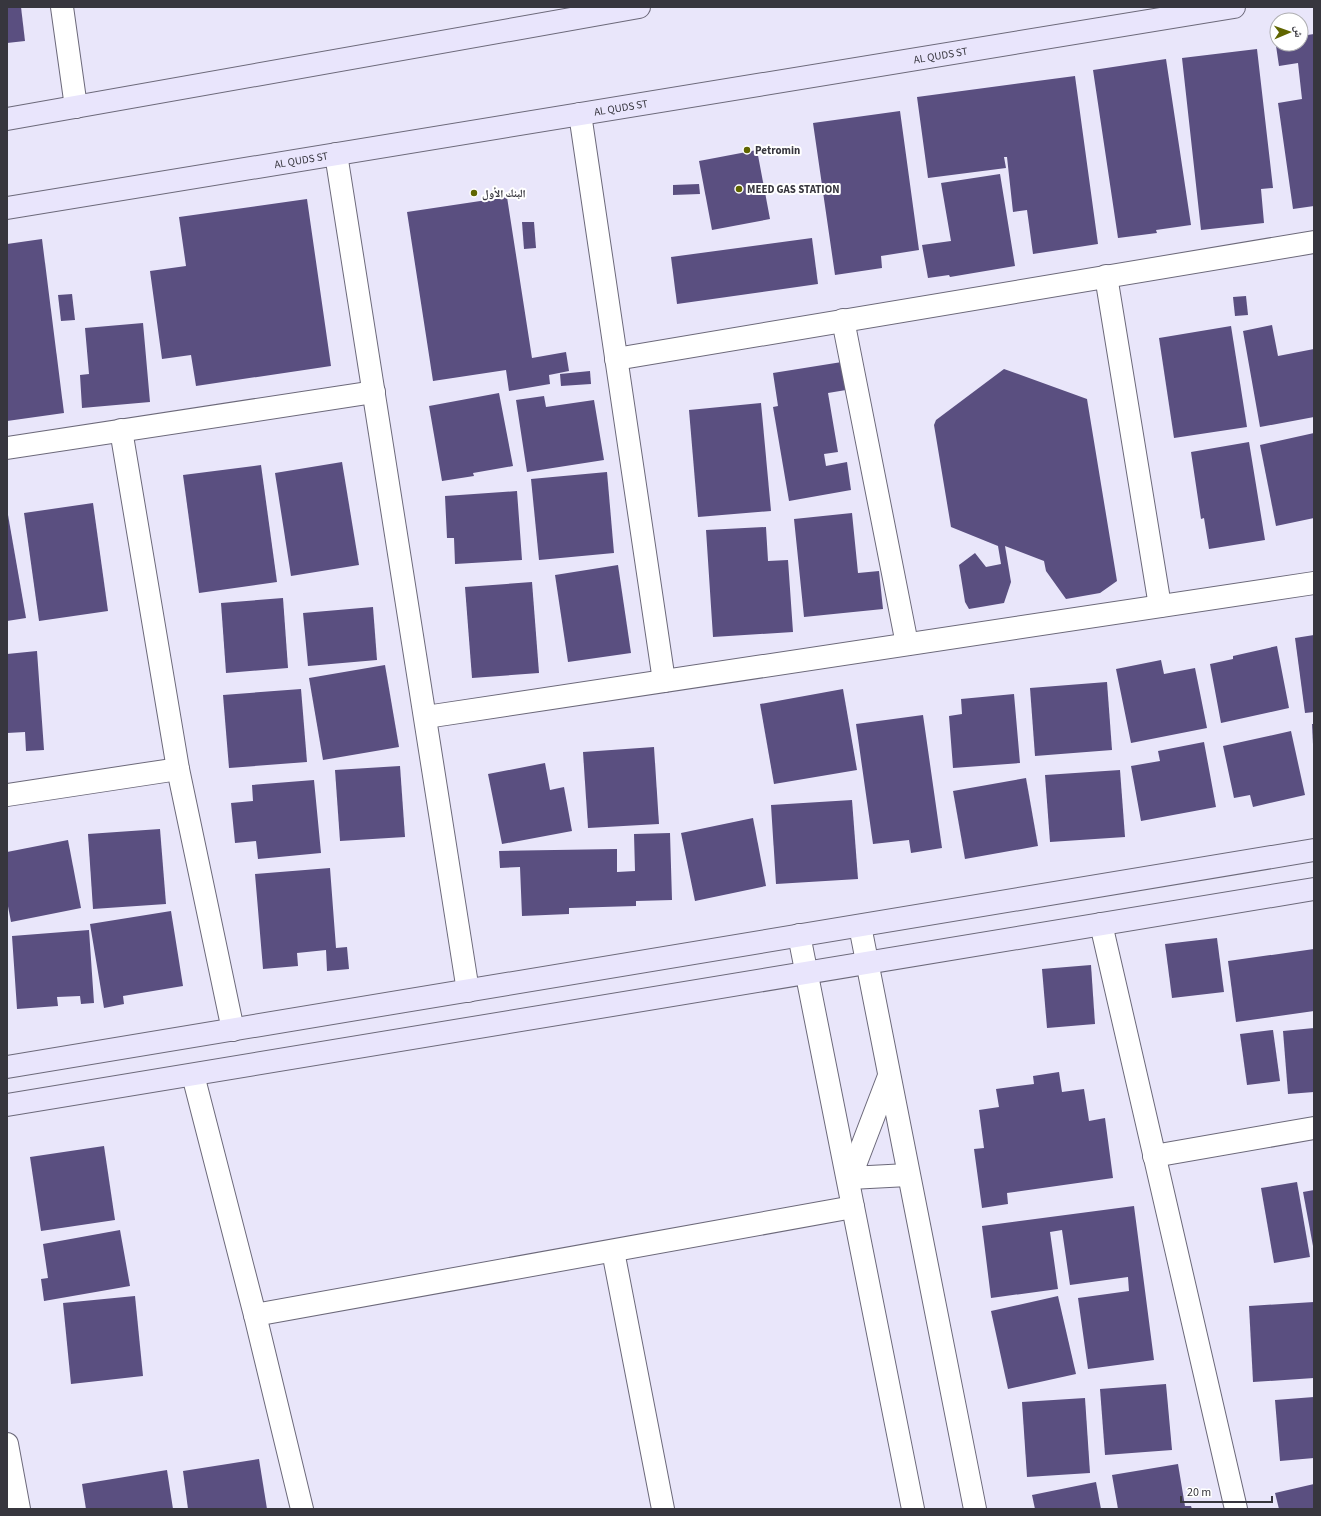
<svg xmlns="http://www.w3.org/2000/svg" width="1321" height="1516" font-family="'Source Sans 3','Noto Naskh Arabic',sans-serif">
  <rect width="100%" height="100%" fill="#e9e6fa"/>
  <g fill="#5a4f80">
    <path d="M7 7H21L25 41 7 43Z"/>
    <path d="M1314 34V206L1293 209 1278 103 1302 99 1298 63 1279 66 1275 39H1277V44H1301V36Z"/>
    <path d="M1257 49 1273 188 1261 189 1264 223 1201 230 1182 58Z"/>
    <path d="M1166 59 1191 225 1156 230 1157 233 1118 238 1093 70Z"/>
    <path d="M1075 76 1098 244 1033 254 1027 210 1013 212 1007 157H1004L1006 168 928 178 917 97Z"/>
    <path d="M900 111 919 250 881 256 882 268 835 275 813 123Z"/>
    <path d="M757 150 770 219 712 230 699 161Z"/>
    <path d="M1000 174 1015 266 950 277 949 275 928 278 922 245 951 241 941 183Z"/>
    <path d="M699 184 700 194 673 195V185Z"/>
    <path d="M507 197 532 358 566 352 569 371 549 375 550 384 509 391 506 370 433 381 407 212Z"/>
    <path d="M307 199 331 366 196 386 191 355 162 359 150 271 186 266 179 217Z"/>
    <path d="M522 222H534L536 248 524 249Z"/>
    <path d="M812 238 818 284 677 304 671 257Z"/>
    <path d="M42 239 64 413 7 421V244Z"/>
    <path d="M72 294 75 320 61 321 58 295Z"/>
    <path d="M1246 296 1248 315 1235 316 1233 297Z"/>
    <path d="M143 323 150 402 82 408 80 375 89 374 85 328Z"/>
    <path d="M1272 325 1278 356 1314 349V417L1260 427 1243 331Z"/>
    <path d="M1231 326 1247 427 1174 438 1159 338Z"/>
    <path d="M848 361 852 389 828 393 838 452 824 454 826 466 847 462 851 490 789 501 773 407 778 406 773 373Z"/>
    <path d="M1004 369 1087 399 1117 581 1100 593 1066 599 1046 571 1044 561 1005 546 1011 582 1004 603 969 609 965 602 959 565 975 553 986 567 1001 564 998 546 951 527 934 425 936 420Z"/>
    <path d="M590 371 591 384 561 386 560 374Z"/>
    <path d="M499 393 513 466 473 473 474 476 442 481 429 406Z"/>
    <path d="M544 396 546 407 594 400 604 460 527 472 516 400Z"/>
    <path d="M761 403 771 511 698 517 689 410Z"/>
    <path d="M1314 433V518L1276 526 1260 445Z"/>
    <path d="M1249 442 1265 540 1209 549 1204 518 1201 519 1191 452Z"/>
    <path d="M342 462 359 565 291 576 275 473Z"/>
    <path d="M261 465 277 582 199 593 183 475Z"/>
    <path d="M607 472 614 553 539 560 531 479Z"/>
    <path d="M517 491 522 560 455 564 454 538H447L445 496Z"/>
    <path d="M93 503 108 611 39 621 24 513Z"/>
    <path d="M852 513 858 573 879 571 883 609 804 617 794 519Z"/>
    <path d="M8 515 26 618 7 621V516Z"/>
    <path d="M766 527 768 561 788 560 793 632 713 637 706 530Z"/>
    <path d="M618 565 631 653 568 662 555 575Z"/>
    <path d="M532 582 539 673 472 678 465 587Z"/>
    <path d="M283 598 288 668 226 673 221 603Z"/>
    <path d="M373 607 377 660 308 666 303 613Z"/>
    <path d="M1314 635V712L1305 713 1295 638Z"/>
    <path d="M1277 646 1289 708 1221 723 1210 664 1233 659V656Z"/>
    <path d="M37 651 44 750 26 751 25 732 7 733V654Z"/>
    <path d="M1161 660 1164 674 1195 668 1207 728 1131 743 1116 669Z"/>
    <path d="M385 665 399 747 323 760 309 678Z"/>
    <path d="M1107 682 1112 750 1035 756 1030 688Z"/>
    <path d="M301 689 307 762 229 768 223 695Z"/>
    <path d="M843 689 857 770 774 784 760 704Z"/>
    <path d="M1014 694 1020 763 953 768 949 716 962 714 961 699Z"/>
    <path d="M923 715 942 848 911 853 909 840 873 844 856 724Z"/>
    <path d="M1312 724H1314V743L1313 744Z"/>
    <path d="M1291 731 1305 795 1253 807 1250 795 1234 798 1223 746Z"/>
    <path d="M1204 742 1216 807 1141 821 1131 766 1160 761 1158 751Z"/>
    <path d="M654 747 659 824 588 828 583 752Z"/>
    <path d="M545 763 550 790 564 787 572 831 502 844 488 774Z"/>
    <path d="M400 766 405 837 340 841 335 770Z"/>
    <path d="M1120 770 1125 837 1050 842 1045 775Z"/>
    <path d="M1026 778 1038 846 965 859 953 791Z"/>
    <path d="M314 780 321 853 258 859 256 841 235 843 231 803 253 801 252 785Z"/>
    <path d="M852 800 858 879 776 884 771 805Z"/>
    <path d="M753 818 766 886 695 901 681 833Z"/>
    <path d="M160 829 166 904 93 909 88 834Z"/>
    <path d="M670 833 672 900 636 901V906L569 908V914L522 916 520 867 500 868 499 851 617 849V872L635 871 634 834Z"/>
    <path d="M68 840 81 908 11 922 7 901V852Z"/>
    <path d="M330 868 336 948 347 947 349 969 327 971 326 950 297 953 298 966 263 969 255 874Z"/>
    <path d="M171 911 183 986 123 996 124 1004 104 1008 90 924Z"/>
    <path d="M89 930 94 1003 81 1004 80 996 57 997 58 1006 17 1009 12 936Z"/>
    <path d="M1217 938 1224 992 1172 998 1165 944Z"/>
    <path d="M1314 949V1011L1236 1022 1228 961Z"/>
    <path d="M1091 965 1095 1024 1047 1028 1042 969Z"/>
    <path d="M1314 1028V1092L1288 1094 1283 1031Z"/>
    <path d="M1273 1030 1280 1081 1247 1085 1240 1034Z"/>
    <path d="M1059 1072 1062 1092 1084 1089 1089 1121 1105 1118 1113 1178 1007 1193 1008 1204 982 1208 974 1149 984 1148 979 1110 999 1107 996 1089 1034 1084 1033 1076Z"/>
    <path d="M104 1146 115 1220 41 1231 30 1157Z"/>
    <path d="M1297 1182 1310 1257 1274 1263 1261 1188Z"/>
    <path d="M1314 1190V1246H1313L1303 1192Z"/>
    <path d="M1134 1206 1154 1360 1088 1369 1078 1298 1129 1291 1128 1277 1070 1285 1062 1230 1050 1232 1058 1289 991 1298 982 1226Z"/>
    <path d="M120 1230 130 1286 44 1301 41 1279 48 1278 43 1244Z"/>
    <path d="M135 1296 143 1376 71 1384 63 1303Z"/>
    <path d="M1058 1296 1076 1374 1008 1389 991 1311Z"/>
    <path d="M1314 1302V1378L1253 1382 1249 1306Z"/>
    <path d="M1166 1384 1172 1450 1105 1455 1100 1389Z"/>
    <path d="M1314 1397V1458L1280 1461 1275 1400Z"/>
    <path d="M1085 1398 1090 1473 1027 1477 1022 1402Z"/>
    <path d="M259 1459 267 1509H188L183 1471Z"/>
    <path d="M1178 1464 1185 1506H1191L1192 1509H1118L1112 1475Z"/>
    <path d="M167 1470 173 1509H86L82 1484Z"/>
    <path d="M1096 1482 1101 1509H1035L1032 1495Z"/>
    <path d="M1314 1484V1509H1279L1275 1493Z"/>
  </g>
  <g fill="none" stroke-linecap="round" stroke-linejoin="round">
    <defs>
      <g id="street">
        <path d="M62 7 76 107"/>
        <path d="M580 114 664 681"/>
        <path d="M336 154 468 991"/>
        <path d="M1106 276 1160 606"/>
        <path d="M843 320 907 644"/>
        <path d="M616 359 1314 242"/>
        <path d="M121 430 178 769 233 1030"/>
        <path d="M7 448 374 392"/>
        <path d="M426 717 1314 583"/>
        <path d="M7 795 178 769"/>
        <path d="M1101 924 1236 1509"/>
        <path d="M860 926 975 1509"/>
        <path d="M799 935 913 1509"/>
        <path d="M193 1075 255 1315 302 1509"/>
        <path d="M889 1076 850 1178 908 1175"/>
        <path d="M1154 1156 1314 1128"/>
        <path d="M613 1251 663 1509"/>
        <path d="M255 1315 853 1207"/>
        <path d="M7 1444 19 1509"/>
      </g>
      <g id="secondary">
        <path d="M7 119 639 7"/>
        <path id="s1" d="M7 208 1234 7"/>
        <path d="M7 1067 1314 850"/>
        <path d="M7 1105 1314 889"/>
      </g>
    </defs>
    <use href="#street" stroke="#6c697a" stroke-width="24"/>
    <use href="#secondary" stroke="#6c697a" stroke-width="24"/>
    <use href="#street" stroke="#fff" stroke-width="22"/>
    <use href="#secondary" stroke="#e9e5fc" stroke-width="22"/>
  </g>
  <g fill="#606500" stroke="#fff" stroke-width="1.5">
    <circle cx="747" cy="150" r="4"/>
    <circle cx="739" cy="189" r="4"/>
    <circle cx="474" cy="193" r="4"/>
  </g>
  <g text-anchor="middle" stroke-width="4" stroke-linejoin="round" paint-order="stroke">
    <g font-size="11" fill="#37363e" stroke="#fff">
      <text dy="4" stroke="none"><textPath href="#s1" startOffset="946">AL QUDS ST</textPath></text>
      <text dy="4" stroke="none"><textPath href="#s1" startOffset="622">AL QUDS ST</textPath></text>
      <text dy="4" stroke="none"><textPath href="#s1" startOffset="298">AL QUDS ST</textPath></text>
    </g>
    <g font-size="11" font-weight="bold" fill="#37363e" stroke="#fff" text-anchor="start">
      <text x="755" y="154">Petromin</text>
      <text x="747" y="193">MEED GAS STATION</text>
      <text x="482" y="197">البنك الأول</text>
    </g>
  </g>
  <rect width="1321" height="1516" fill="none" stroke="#37363e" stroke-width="16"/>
  <g transform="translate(1289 32) rotate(88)"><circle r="19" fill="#ffffff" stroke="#afafb2"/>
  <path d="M0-3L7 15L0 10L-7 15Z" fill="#606500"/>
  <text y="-6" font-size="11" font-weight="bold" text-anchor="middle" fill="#37363e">ش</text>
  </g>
  <path d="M1181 1496v6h91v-6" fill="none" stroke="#37363e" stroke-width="2"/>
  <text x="1187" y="1496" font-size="12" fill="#37363e" stroke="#ffffff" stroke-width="3" paint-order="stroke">20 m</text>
</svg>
